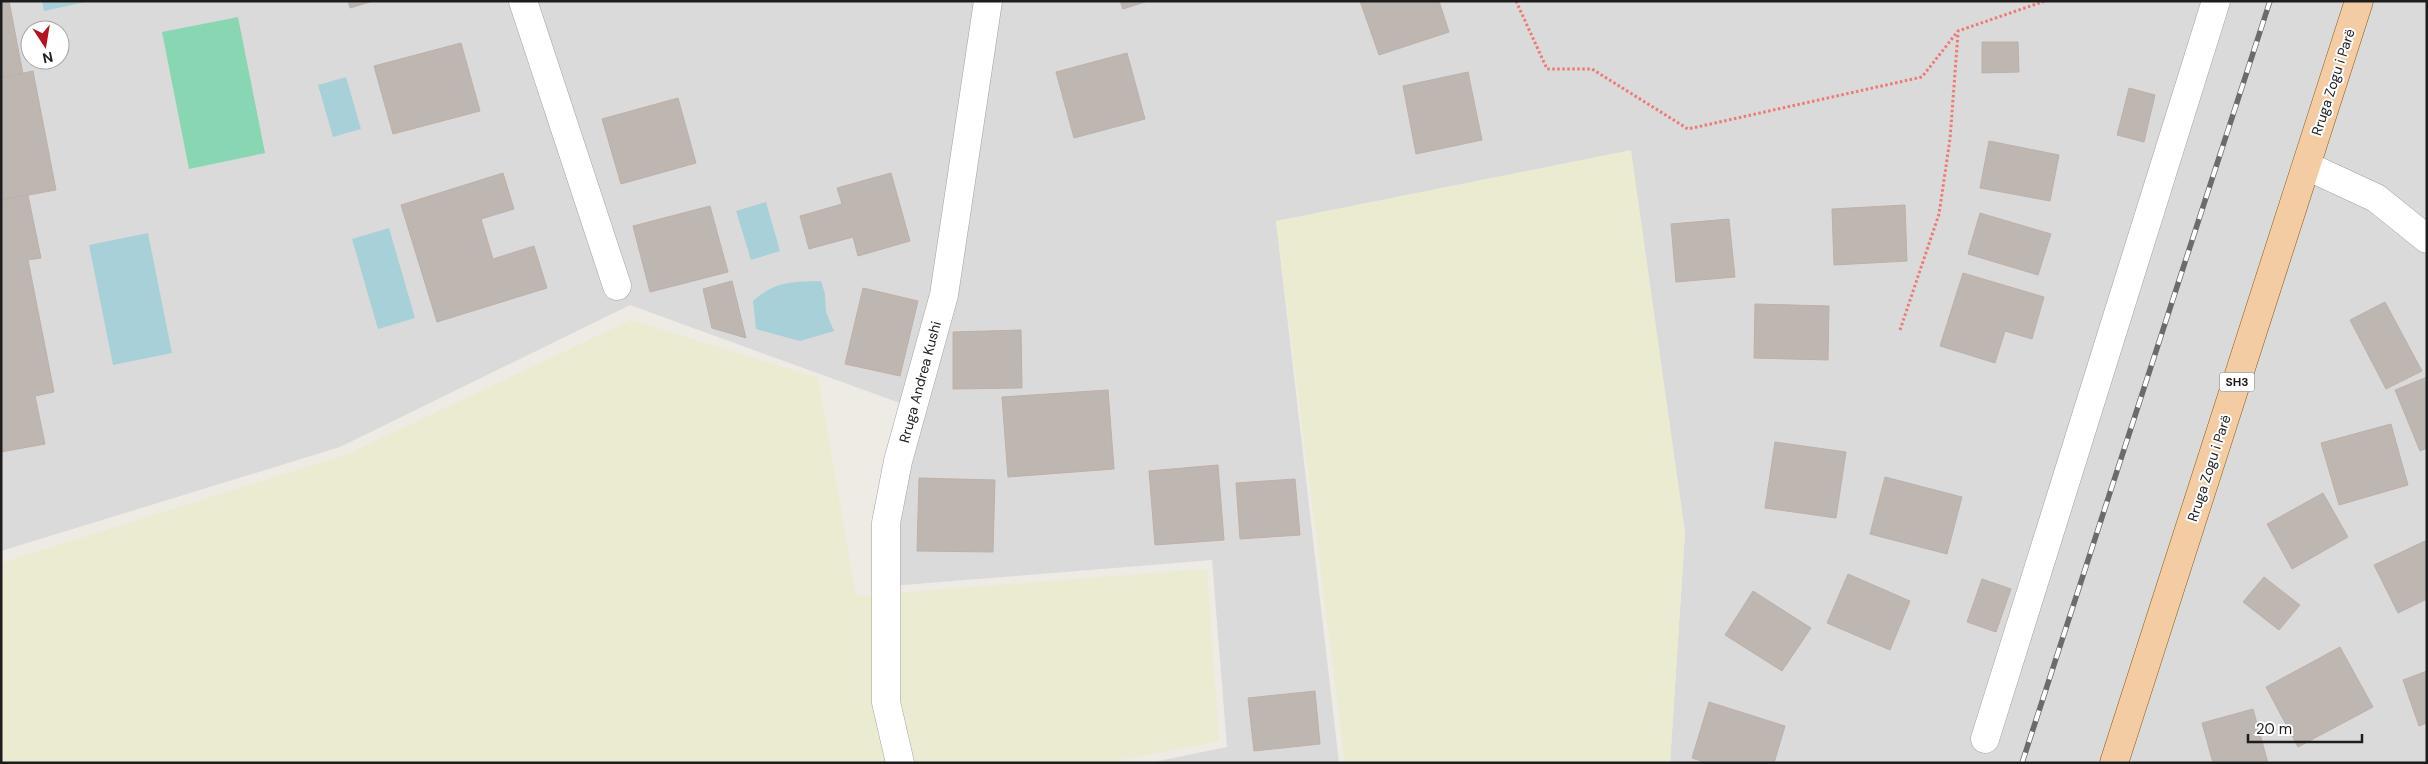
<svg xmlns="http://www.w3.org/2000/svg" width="2428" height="764" font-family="'DM Sans',sans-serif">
  <rect width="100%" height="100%" fill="#eeeae4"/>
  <path fill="#dbdada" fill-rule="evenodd" d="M1 1H2427V763H1670L1685 532 1276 221 1339 763H1149L1227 747 1212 560 879 587 900 403 630 305 340 447 1 551ZM30 30H60V60H30Z"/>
  <g fill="#ebebd1">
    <path d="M1631 150 1685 532 1670 763H1345L1276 221Z"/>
    <path d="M631 320 818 378 856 596 1207 569 1219 741 1104 763H5L1 751V563L348 454Z"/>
  </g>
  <path fill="#89d6b3" d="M238 17 265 153 189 169 162 32Z"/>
  <g fill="#a8d0d8">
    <path d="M42 1H90L44 11Z"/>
    <path d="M346 77 361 129 333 137 318 85Z"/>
    <path d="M766 202 780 251 751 260 736 211Z"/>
    <path d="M389 228 415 318 378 329 352 239Z"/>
    <path d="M148 233 172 353 113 365 89 245Z"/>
    <path d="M821 281 825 294 826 312 834 331 800 341 756 329 753 301C775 281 792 282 821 281Z"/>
  </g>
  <g fill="#beb6b1" stroke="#beb0a8">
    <path d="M1 1H9L23 74 1 78Z"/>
    <path d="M348 1H373L350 8Z"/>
    <path d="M1120 1H1148L1123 9Z"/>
    <path d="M1360 1H1439L1449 32 1379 55Z"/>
    <path d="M1982 42H2018L2019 72 1982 73Z"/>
    <path d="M461 43 480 111 393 134 374 66Z"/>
    <path d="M1127 53 1145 119 1074 138 1056 72Z"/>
    <path d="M33 71 56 190 1 200V78Z"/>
    <path d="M1468 72 1482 140 1416 154 1403 86Z"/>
    <path d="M2129 88 2155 95 2144 142 2117 135Z"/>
    <path d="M678 98 696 163 621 184 602 119Z"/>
    <path d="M1989 141 2059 155 2050 201 1980 188Z"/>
    <path d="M503 173 514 209 481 219 493 259 534 246 547 288 437 322 401 205Z"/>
    <path d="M891 173 910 241 858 256 853 237 809 249 800 216 842 204 837 188Z"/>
    <path d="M28 195 41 258 28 260 54 392 35 396 45 444 1 452V200Z"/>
    <path d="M1905 205 1907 261 1834 265 1832 209Z"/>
    <path d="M710 206 728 272 650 292 633 226Z"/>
    <path d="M1980 213 2051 234 2038 275 1968 254Z"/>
    <path d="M1729 219 1735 277 1676 282 1671 224Z"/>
    <path d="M1963 273 2044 297 2032 339 2005 331 1995 363 1940 346Z"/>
    <path d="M732 281 746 338 712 328 703 289Z"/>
    <path d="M863 288 918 301 900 376 845 364Z"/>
    <path d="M2385 302 2422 371 2386 389 2350 320Z"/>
    <path d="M1755 304 1829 306 1828 360 1754 358Z"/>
    <path d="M1021 330 1022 388 953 389V332Z"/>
    <path d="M2427 377V448L2420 451 2395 390Z"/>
    <path d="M1108 390 1114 469 1008 477 1002 397Z"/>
    <path d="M2391 424 2408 485 2339 505 2321 443Z"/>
    <path d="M1775 442 1846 452 1836 518 1765 508Z"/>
    <path d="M1218 465 1224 540 1155 545 1149 471Z"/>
    <path d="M1885 477 1962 497 1947 554 1870 534Z"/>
    <path d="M919 478 995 480 993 552 917 551Z"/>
    <path d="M1295 479 1300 535 1240 539 1236 483Z"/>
    <path d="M2323 493 2348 537 2292 569 2267 524Z"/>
    <path d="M2425 541 2427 545V599L2398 613 2374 565Z"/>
    <path d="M1848 574 1910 601 1890 650 1827 623Z"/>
    <path d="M2264 577 2300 605 2279 630 2243 602Z"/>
    <path d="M1982 579 2011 589 1996 632 1967 622Z"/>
    <path d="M1753 591 1811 628 1782 671 1725 635Z"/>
    <path d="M2340 647 2373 707 2298 747 2266 687Z"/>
    <path d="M2427 671V723L2419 726 2403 680Z"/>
    <path d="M1315 691 1320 744 1254 751 1248 698Z"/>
    <path d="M1709 702 1785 726 1774 763H1707L1692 758Z"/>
    <path d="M2253 709 2268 763H2213L2202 723Z"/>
  </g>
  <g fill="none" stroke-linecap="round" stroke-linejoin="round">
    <defs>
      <g id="minor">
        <path d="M523 1 617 286"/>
        <path d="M2307 166 2376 198 2427 239"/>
        <path d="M1985 739 2216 1"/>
        <path d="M900 763 886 702V523L898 461 944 295 988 1"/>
      </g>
      <path id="major" d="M2114 763 2359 1"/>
    </defs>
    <use href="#minor" stroke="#a1a1a1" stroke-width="29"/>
    <use href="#major" stroke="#8a580d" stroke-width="29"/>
    <g stroke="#ed7a75" stroke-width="3" stroke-dasharray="2.5 2.5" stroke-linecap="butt">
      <path d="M1516 1 1547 69H1592L1688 129 1922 77 1958 31 2045 1"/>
      <path d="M1900 330 1939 214 1950 139 1958 33"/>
    </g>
    <use href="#minor" stroke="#fff" stroke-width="28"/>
    <use href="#major" stroke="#f3cca3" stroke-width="28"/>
    <defs>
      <path id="rail" d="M2022 763 2270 1"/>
    </defs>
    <use href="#rail" stroke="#6b6b6b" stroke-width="5.5"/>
    <use href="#rail" stroke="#fff" stroke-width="4" stroke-dasharray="11" stroke-linecap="butt"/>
  </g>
  <g text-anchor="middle" stroke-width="4" stroke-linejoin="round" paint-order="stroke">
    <rect fill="#fff" stroke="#616161" stroke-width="1" x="2219.5" y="372.5" width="35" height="19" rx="4"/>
    <g font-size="12" font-weight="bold" fill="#1d1d1d">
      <text x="2237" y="386">SH3</text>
    </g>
    <g font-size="14" fill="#1d1d1d" stroke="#fff">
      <text transform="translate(2333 82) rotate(-72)" y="5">Rruga Zogu i Parë</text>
      <text transform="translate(920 382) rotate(-75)" y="5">Rruga Andrea Kushi</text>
      <text transform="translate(2209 468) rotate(-72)" y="5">Rruga Zogu i Parë</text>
    </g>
  </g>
  <rect width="2428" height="764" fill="none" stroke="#1d1d1d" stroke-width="5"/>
  <g transform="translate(45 45) rotate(168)"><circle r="24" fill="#ffffff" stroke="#a5a5a5"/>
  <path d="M0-4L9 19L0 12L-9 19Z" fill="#b9111c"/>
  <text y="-8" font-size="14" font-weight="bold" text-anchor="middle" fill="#1d1d1d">N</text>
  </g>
  <path d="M2248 734v8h114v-8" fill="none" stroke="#1d1d1d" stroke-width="2.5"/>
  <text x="2256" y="734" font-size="15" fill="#1d1d1d" stroke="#ffffff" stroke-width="4" paint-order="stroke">20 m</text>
</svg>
